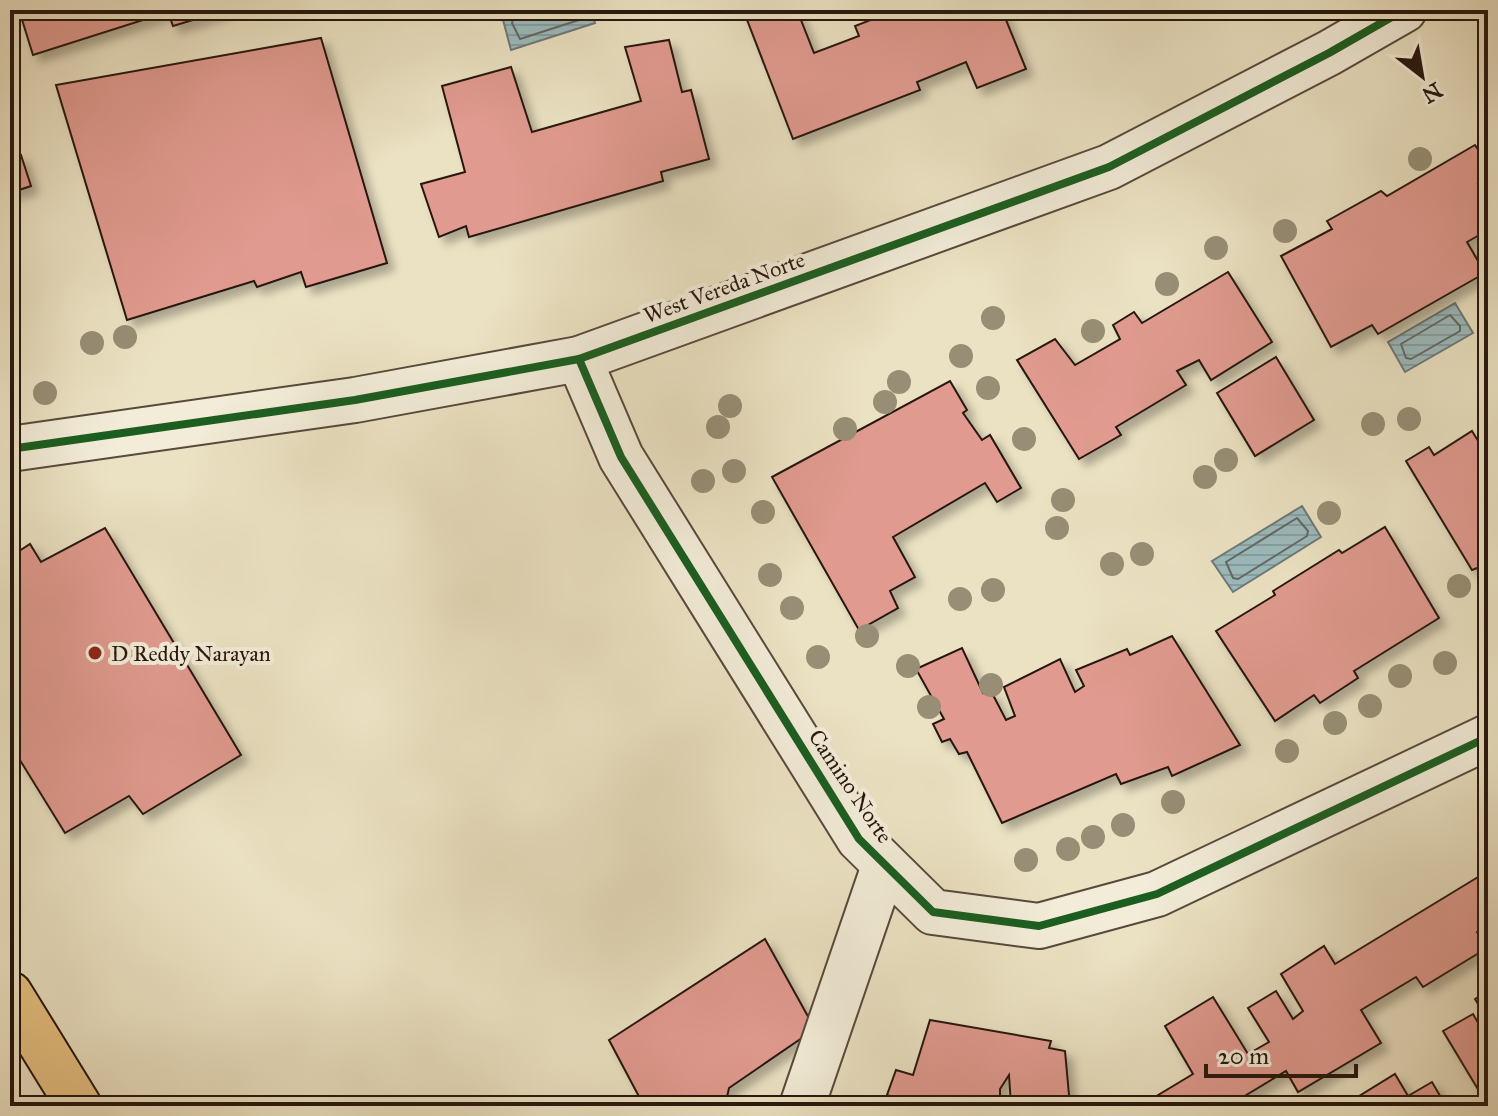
<svg xmlns="http://www.w3.org/2000/svg" width="1498" height="1116" font-family="'IM FELL Great Primer',serif">
  <defs>
    <pattern id="water-rules" width="6" height="5" patternUnits="userSpaceOnUse" patternTransform="scale(2)"><rect width="6" height="5" fill="#9cbbbe"/><path d="M0 2.5h6" fill="none" stroke="#86a0a2"/></pattern>
    <filter id="shadow"><feDropShadow dx="7" dy="7" stdDeviation="4" flood-color="#0004"/></filter>
  </defs>
  <rect width="100%" height="100%" fill="#ebe2c3"/>
  <filter id="stains"><feTurbulence type="fractalNoise" baseFrequency=".0025" numOctaves="4"/><feColorMatrix values="0 0 0 0 .2 0 0 0 0 .09 0 0 0 0 .02 0 0 0 .5 -.17"/></filter>
  <radialGradient id="worn" r=".72"><stop offset=".6" stop-color="#630" stop-opacity="0"/><stop offset="1" stop-color="#630" stop-opacity=".3"/></radialGradient>
  <g fill="url(#water-rules)" stroke="#6d7978" stroke-width="2">
    <path d="M520 10H591L595 23 511 50 502 16Z"/>
    <path d="M1455 303 1473 333 1405 372 1388 342Z"/>
    <path d="M1302 506 1321 537 1233 592 1212 561Z"/>
  </g>
  <g fill="none" stroke-linecap="round" stroke-linejoin="round">
    <g stroke="#626866" stroke-width="2">
      <path d="M516 10 512 23 520 39 582 19 584 10"/>
      <path d="M1450 315 1460 326V331L1411 359 1406 358 1401 344Z"/>
      <path d="M1297 518 1308 531 1307 536 1238 579 1233 578 1226 562Z"/>
    </g>
  </g>
  <g fill="#e09a8f" stroke="#27160e" stroke-width="2" filter="url(#shadow)">
    <path d="M19 10H226L173 26 168 12 33 55Z"/>
    <path d="M748 10H797L814 53 859 36 855 26 896 10H1002L1026 69 977 88 966 62 917 82 920 90 793 139 744 12Z"/>
    <path d="M321 38 387 263 306 287 301 272 257 287 254 281 127 320 56 85Z"/>
    <path d="M669 40 682 92 691 90 709 159 661 172 663 181 469 237 466 226 439 237 421 184 465 172 442 86 511 67 532 132 641 101 625 47Z"/>
    <path d="M1475 145 1488 165V179L1478 184 1488 202V230L1467 242 1485 273 1378 334 1372 325 1331 347 1281 256 1332 229 1327 221 1381 191 1387 196Z"/>
    <path d="M21 155 31 186 10 193V158Z"/>
    <path d="M1228 272 1272 342 1211 380 1199 360 1177 371 1186 385 1116 427 1121 435 1079 459 1017 360 1055 339 1075 365 1120 339 1113 325 1134 312 1142 323Z"/>
    <path d="M1276 357 1314 420 1255 456 1217 393Z"/>
    <path d="M950 381 967 410 963 413 982 440 990 435 1021 488 997 502 985 483 893 537 915 577 890 591 898 608 859 630 772 477Z"/>
    <path d="M1472 431 1488 457V586L1477 568 1472 570 1406 461 1429 447 1434 455Z"/>
    <path d="M1385 527 1439 618 1354 671 1358 678 1320 703 1314 695 1275 721 1216 631 1275 595 1273 591 1339 550 1342 553Z"/>
    <path d="M105 528 241 755 143 814 129 796 65 833 10 744V557L30 544 41 562Z"/>
    <path d="M1172 636 1240 745 1172 776 1168 767 1121 784 1116 774 1002 823 967 752 959 754 950 739 942 742 933 724 944 719 916 669 962 648 983 693 991 691 1006 720 1015 716 1004 687 1060 659 1075 692 1084 686 1076 670 1127 649 1130 655Z"/>
    <path d="M1488 871V925L1477 932 1487 948 1423 987 1416 977 1361 1010 1381 1043 1298 1092 1286 1071 1228 1106H1140L1193 1074 1165 1026 1213 997 1248 1054 1269 1042 1248 1008 1276 991 1293 1019 1303 1011 1281 974 1324 946 1335 964Z"/>
    <path d="M765 939 815 1029 729 1088 725 1106H644L609 1040Z"/>
    <path d="M1488 991V1020L1475 999Z"/>
    <path d="M1473 1014 1488 1040V1106L1443 1031Z"/>
    <path d="M930 1020 1051 1041 1049 1048 1065 1051 1070 1106 1011 1105 1009 1075 1000 1089V1106H903L905 1102 887 1095 896 1070 913 1075Z"/>
    <path d="M1395 1074 1408 1096 1432 1082 1446 1106H1343Z"/>
  </g>
  <g fill="none" stroke-linecap="round" stroke-linejoin="round">
    <defs>
      <g id="minor">
        <path d="M579 359 621 457 859 839 933 912 1039 926 1157 894 1488 737"/>
        <path d="M10 449 355 400 579 359 1109 167 1329 53 1404 10"/>
        <path d="M802 1106 884 866"/>
      </g>
      <path id="major" d="M10 994 79 1106"/>
    </defs>
    <use href="#minor" stroke="#58493b" stroke-width="48"/>
    <use href="#major" stroke="#27160e" stroke-width="48"/>
    <use href="#minor" stroke="#f2ecd8" stroke-width="44"/>
    <use href="#major" stroke="#e6c182" stroke-width="44"/>
    <defs>
      <g id="cycleway">
        <path d="M579 359 621 457 859 839 933 912 1039 926 1157 894 1488 737"/>
        <path d="M10 449 355 400 579 359 1109 167 1329 53 1404 10"/>
      </g>
    </defs>
    <use href="#cycleway" stroke="#f2ecd8" stroke-width="13"/>
    <use href="#cycleway" stroke="#1b5e20" stroke-width="8"/>
  </g>
  <g fill="#978e75">
    <circle cx="1420" cy="159" r="12"/>
    <circle cx="1285" cy="231" r="12"/>
    <circle cx="1216" cy="248" r="12"/>
    <circle cx="1167" cy="284" r="12"/>
    <circle cx="993" cy="318" r="12"/>
    <circle cx="1093" cy="331" r="12"/>
    <circle cx="125" cy="337" r="12"/>
    <circle cx="92" cy="343" r="12"/>
    <circle cx="961" cy="356" r="12"/>
    <circle cx="899" cy="382" r="12"/>
    <circle cx="988" cy="388" r="12"/>
    <circle cx="45" cy="393" r="12"/>
    <circle cx="885" cy="402" r="12"/>
    <circle cx="730" cy="406" r="12"/>
    <circle cx="1409" cy="419" r="12"/>
    <circle cx="1373" cy="424" r="12"/>
    <circle cx="718" cy="427" r="12"/>
    <circle cx="845" cy="429" r="12"/>
    <circle cx="1024" cy="439" r="12"/>
    <circle cx="1226" cy="460" r="12"/>
    <circle cx="734" cy="471" r="12"/>
    <circle cx="1205" cy="477" r="12"/>
    <circle cx="703" cy="481" r="12"/>
    <circle cx="1063" cy="500" r="12"/>
    <circle cx="763" cy="512" r="12"/>
    <circle cx="1329" cy="513" r="12"/>
    <circle cx="1057" cy="528" r="12"/>
    <circle cx="1142" cy="554" r="12"/>
    <circle cx="1112" cy="564" r="12"/>
    <circle cx="770" cy="575" r="12"/>
    <circle cx="1459" cy="586" r="12"/>
    <circle cx="993" cy="590" r="12"/>
    <circle cx="960" cy="599" r="12"/>
    <circle cx="792" cy="608" r="12"/>
    <circle cx="867" cy="636" r="12"/>
    <circle cx="818" cy="657" r="12"/>
    <circle cx="1445" cy="663" r="12"/>
    <circle cx="908" cy="666" r="12"/>
    <circle cx="1400" cy="676" r="12"/>
    <circle cx="991" cy="685" r="12"/>
    <circle cx="1370" cy="706" r="12"/>
    <circle cx="929" cy="707" r="12"/>
    <circle cx="1335" cy="723" r="12"/>
    <circle cx="1287" cy="751" r="12"/>
    <circle cx="1173" cy="802" r="12"/>
    <circle cx="1123" cy="825" r="12"/>
    <circle cx="1093" cy="837" r="12"/>
    <circle cx="1068" cy="849" r="12"/>
    <circle cx="1026" cy="860" r="12"/>
  </g>
  <circle fill="#8f2418" stroke="#f2ecd8" stroke-width="3" cx="95" cy="653" r="8"/>
  <g text-anchor="middle" stroke-width="8" stroke-linejoin="round" paint-order="stroke">
    <g font-size="22" fill="#27160e" stroke="#f2ecd8">
      <text transform="translate(724 287) rotate(-20)" y="8">West Vereda Norte</text>
      <text transform="translate(851 786) rotate(56)" y="8">Camino Norte</text>
    </g>
    <g font-size="22" fill="#27160e" stroke="#f2ecd8" text-anchor="start">
      <text x="111" y="661">D Reddy Narayan</text>
    </g>
  </g>
  <rect width="1498" height="1116" fill="none" stroke="#ebe2c3" stroke-width="40"/>
  <rect x="12" y="12" width="1474" height="1092" fill="none" stroke="#27160e" stroke-width="4"/>
  <rect x="20" y="20" width="1458" height="1076" fill="none" stroke="#27160e" stroke-width="2"/>
  <g transform="translate(1422 76) rotate(149)" stroke="#f2ecd8" stroke-width="6" paint-order="stroke">
  <path d="M0-6L14 30L0 20L-14 30Z" fill="#27160e"/>
  <text y="-12" font-size="22" font-weight="bold" text-anchor="middle" fill="#27160e">N</text>
  </g>
  <path d="M1206 1064v12h150v-12" fill="none" stroke="#27160e" stroke-width="4"/>
  <text x="1218" y="1064" font-size="24" fill="#27160e" stroke="#f2ecd8" stroke-width="6" paint-order="stroke">20 m</text>
  <rect width="100%" height="100%" filter="url(#stains)"/>
  <rect width="100%" height="100%" fill="url(#worn)"/>
</svg>
